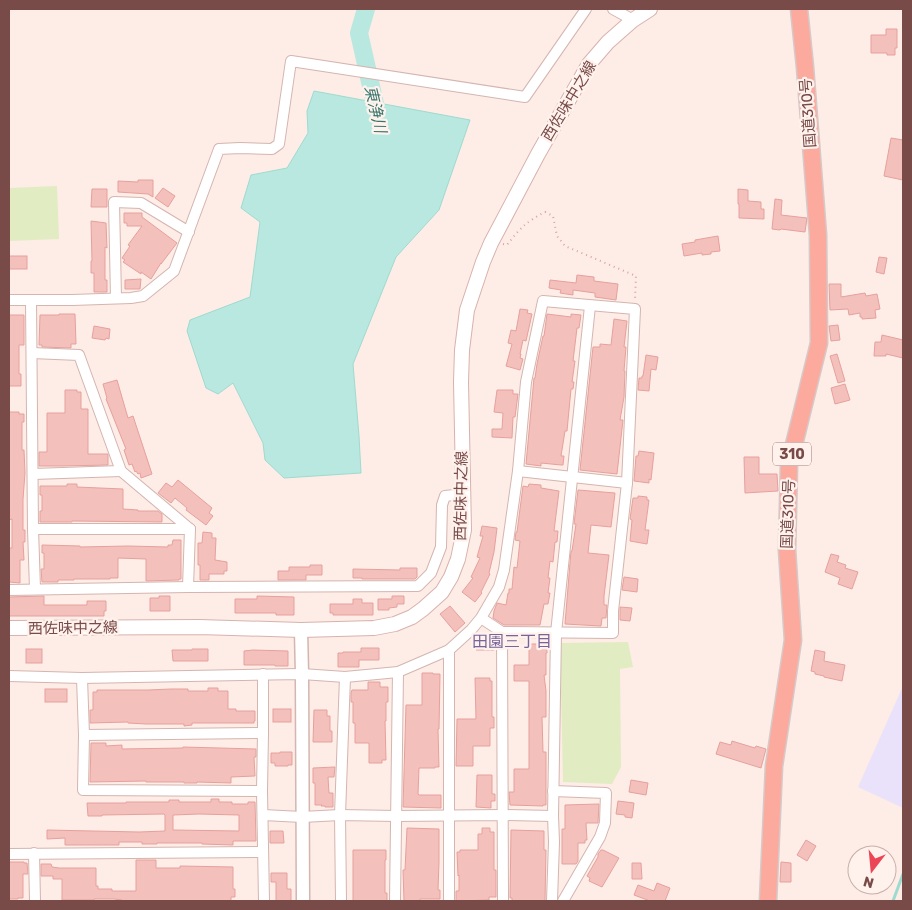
<svg xmlns="http://www.w3.org/2000/svg" width="912" height="910" font-family="Rubik,'Noto Sans JP',sans-serif">
  <rect width="100%" height="100%" fill="#fdede6"/>
  <path fill="#eae2fa" d="M903 686V808L858 787Z"/>
  <g fill="#e1ecc3">
    <path d="M57 186 59 239 9 241V188Z"/>
    <path d="M628 642 633 667 620 669 621 767 612 784 563 782 560 643Z"/>
  </g>
  <path fill="#b9e8e0" stroke="#9fdad0" d="M314 91 470 120 439 210 396 257 353 364 359 436 361 473 284 478 265 460 263 443 233 383 218 394 206 388 187 331 190 320 250 297 260 222 241 208 251 175 287 168 308 133 307 111Z"/>
  <g fill="none" stroke-linecap="round" stroke-linejoin="round">
    <path stroke="#9fdad0" stroke-width="3" d="M893 901 903 874"/>
    <path stroke="#b9e8e0" stroke-width="18" d="M366 9 359 33 380 126"/>
  </g>
  <g fill="#f4c0bc" stroke="#e7a09c" fill-rule="evenodd">
    <path d="M886 29H897V48H895V55H887V53H871V35H886Z"/>
    <path d="M891 138 903 140V180L884 176Z"/>
    <path d="M138 180H153V197L148 194 118 192V181L138 182Z"/>
    <path d="M163 188 175 196 168 207 155 198Z"/>
    <path d="M92 189H107V207H91Z"/>
    <path d="M738 189 748 190V201L761 202V209H764V219L739 218V204H738Z"/>
    <path d="M775 199 782 200 781 215 807 218 805 232 781 229 780 230 772 229Z"/>
    <path d="M124 213H142V217L177 243 161 264V263L151 279 141 272V274L123 262 125 260 122 258 130 246 128 245 142 226H127V223H124Z"/>
    <path d="M91 221 106 223 107 248 105 247V280H107V292H94V273H91V261H92Z"/>
    <path d="M718 236 720 251 711 252V254L702 255V253L684 256 682 244 695 242V240Z"/>
    <rect x="9" y="256" width="18" height="13"/>
    <path d="M879 257 887 258 884 274 876 272Z"/>
    <path d="M577 275 594 277V281L618 284 616 300 595 297V293L573 290V295L560 293 561 290 549 288 550 280 576 283Z"/>
    <path d="M141 279 140 289H125V280Z"/>
    <path d="M829 284H841V297L865 293 866 296 877 294 880 309 875 310 876 318 862 319V317H860V313L849 315 848 309 830 310Z"/>
    <path d="M520 309 528 310 527 313 532 314 526 341 523 340 520 354H521L520 358 523 359 520 370 506 366 512 344 508 343 511 330 516 331Z"/>
    <path d="M59 314H75L76 344H71V348L42 347V345H39L40 315H59Z"/>
    <path d="M547 314 571 317V314L581 315 579 328H577L573 361H575L572 382H574L573 389H571L567 431H565L561 456H564L563 465H561L541 463V466L526 464 534 378H535L537 364 543 336H544Z"/>
    <path d="M9 315H24V345H19V374H21V386H9Z"/>
    <path d="M614 319 627 321 624 347H626L624 371H625L624 397 620 420H623L617 474 580 470 593 347H600V344L611 345Z"/>
    <path d="M838 325 840 340 831 341 829 326Z"/>
    <path d="M94 326 110 329 109 339 106 338 105 340 92 338Z"/>
    <path d="M882 335 903 340V358L886 354V356H874L875 342H881Z"/>
    <path d="M837 354 845 381 838 383 830 356Z"/>
    <path d="M646 355 658 357 656 370 651 369 649 391 638 390 639 378H642V376H643Z"/>
    <path d="M117 380 128 418 133 416 152 474 141 478 140 473 138 474 136 471 135 472 132 464 129 465 124 450 126 449 106 399 107 398 103 384Z"/>
    <path d="M845 384 850 400 835 404 831 388Z"/>
    <path d="M65 390H77V392H81V409H88V454H108V465L62 466H39V452H47V413H65Z"/>
    <path d="M497 390H513V394H518L515 417H513L512 438 492 437V429H502L503 413 494 412Z"/>
    <path d="M9 412H19V414H24V422H22V450H24L25 473 23 499V530H25V542H23L24 560H20V583L9 582V548H12V519L9 520Z"/>
    <path d="M639 451 654 453 651 480 649 479V483L634 481 636 456H638Z"/>
    <path d="M744 457H759V474H777L778 491 745 493Z"/>
    <path d="M178 480 212 508 209 513 213 516 206 525 186 510 187 508 175 498 171 503 158 493 166 483 172 487Z"/>
    <path d="M67 484H77V487L123 489V509L138 510V511H158L162 514V522L72 521V522H40V511H42V495H40V486H67Z"/>
    <path d="M529 484 541 485V488L559 491 554 531H558L557 542H555L553 562 550 561 548 578H550L548 593H550L548 604H544L540 625H504L493 618 494 611 497 603 506 605 508 593H509V589H512L514 567 517 568 520 541 515 540 516 532H517L523 486 528 487Z"/>
    <path d="M578 490 615 493 611 527 591 525 588 553 609 555 604 596V605H607L606 618H602L601 626 565 624 571 551H572L576 524H574Z"/>
    <path d="M638 496 647 497V500H649L645 530H649L647 544 630 541 632 520 630 519 633 498H638Z"/>
    <path d="M482 526 497 528 494 552 489 573 490 574 481 592 482 593 475 602 462 592 473 578 471 577 480 558 477 557 483 536H480Z"/>
    <path d="M203 532 212 533V538H216L215 560 227 562V571H224V574H209V580H200V565H198V543H202Z"/>
    <path d="M173 540H181V579H179V580L146 581V559L118 558V578H110V579H74V580H58V582H42L41 569H44V553H42V545L80 546V547L128 546 168 547V545H172Z"/>
    <path d="M831 554 839 556 837 562 846 565 845 568 858 572 852 589 838 584 840 578 825 572Z"/>
    <path d="M310 565H322V575H306V580H278V571H289V567H310Z"/>
    <path d="M400 568H417V577L415 579H362V578H353V569L400 570Z"/>
    <path d="M624 577 638 579 637 592 622 590Z"/>
    <path d="M44 596V605H87V601H106V611H104V616H9V597Z"/>
    <path d="M159 596H170V611H150V598H159Z"/>
    <path d="M257 596 294 597V615H276V613H235V599H257Z"/>
    <path d="M392 596H404V604H397V607L389 608V610H378V599H392Z"/>
    <path d="M353 599H362V603H373V615H333V613H330V604H353Z"/>
    <path d="M450 606 465 623 455 632 440 614Z"/>
    <path d="M620 607 632 608 630 621 620 620Z"/>
    <path d="M494 637V650H476V638Z"/>
    <path d="M529 644H547V653H546V675H544L546 691V717H542L543 752H546V805H543V806L510 805 509 792H514V769H529V681H514V665H529Z"/>
    <path d="M361 648H379V660H359V667H338V653H343V652H361Z"/>
    <rect x="26" y="649" width="16" height="14"/>
    <path d="M192 649H208V661H173L172 650H192Z"/>
    <path d="M253 650 288 651V666H275V665H244V651Z"/>
    <path d="M815 650 825 652 824 661 845 665 842 681 824 677V676L815 674V672L811 671Z"/>
    <path d="M422 673H433V674H440L439 729H438L439 767H435V768H419L418 794 419 795H441V808L403 807 406 705H422Z"/>
    <path d="M475 678H490V681H492V717H494V728H490V746H473V766H456L457 719H476Z"/>
    <path d="M368 682H380V687H388V702H386V721H385L386 760H382V763H369V743H355V723H353V702H351V693L352 690H368Z"/>
    <path d="M208 688H218V691H228V709H236V711H255V721H254V723H192V725L184 726V724H146L128 723V722L90 723V710H93V692H97V690H148L171 689H188V691H208Z"/>
    <rect x="45" y="689" width="22" height="13"/>
    <rect x="273" y="709" width="18" height="13"/>
    <path d="M314 710H327V716H330V731H332V742H313Z"/>
    <path d="M732 741 755 748 756 746 766 749 761 768 716 754 720 742 731 745Z"/>
    <path d="M91 743H106V746L122 745V749L183 748V747L256 749V757H254L255 776 231 777V783L197 782V783H184V782H146V781L90 782Z"/>
    <path d="M280 752H292V765H288V766H275V763H271V753H280Z"/>
    <path d="M335 767 334 777H328L329 793H333V807H325V806H321L322 805H315V783H313V768Z"/>
    <path d="M477 775H492V794H495V801H491V808L476 807Z"/>
    <path d="M631 780 648 783 646 795 629 792Z"/>
    <path d="M211 799H219V802H232V804H248V802H255L256 841H233V845L202 844V843H157V844H142V842H119V845H65V838L47 839V830L139 832 165 831V815L164 814 102 815V816H88L87 803H126V802H169V800H179V802H211ZM199 814 239 815V831L173 830V815Z"/>
    <path d="M618 801 634 803 632 818 625 817V815L616 814Z"/>
    <path d="M599 804 598 823H586L587 840H585V843H578V861L576 864H562V829H565V805Z"/>
    <path d="M407 828 439 829V862L438 890H440V899H420V901H404L403 870H405Z"/>
    <path d="M482 828H490V832H494V870H496V897H489V900L456 901V891H459V875L458 876 457 852H460V850H478V834H482Z"/>
    <path d="M511 830 544 831V850H546L545 901H512V898H510Z"/>
    <path d="M270 831H283L284 843H270Z"/>
    <path d="M806 840 816 846 807 861 797 855Z"/>
    <path d="M353 850H386V860H385V893H387V901H353Z"/>
    <path d="M601 850H603L619 858 602 887 589 881 590 878 587 876 598 857V854Z"/>
    <path d="M136 860H156V868H180V866L233 867V889H235V897H231V901H122V900L114 899H94V900H62V879H53V876H41V864H51L52 867 59 868H96V886H98V889H112V891H136Z"/>
    <path d="M9 862H24V863H27L28 874H23V898H18V899H9Z"/>
    <path d="M781 862 791 863V882H780Z"/>
    <path d="M632 863H641L642 879H632Z"/>
    <path d="M271 873H287V889H291V901H276V882H271Z"/>
    <path d="M657 883 670 888 665 901H650L634 895 638 885 654 891Z"/>
  </g>
  <g fill="none" stroke-linecap="round" stroke-linejoin="round">
    <defs>
      <g id="minor">
        <path d="M613 9 633 20"/>
        <path d="M116 298 114 202 141 203 189 232"/>
        <path d="M9 300H72L131 298 143 296 174 271 219 149 240 148 272 149 279 144 291 61 525 97 586 9"/>
        <path d="M31 300 33 529 35 589"/>
        <path d="M32 353 79 355 121 471 190 529"/>
        <path d="M518 471 627 483"/>
        <path d="M33 474 121 471"/>
        <path d="M33 529H190"/>
        <path d="M188 587 190 529"/>
        <path d="M9 590 188 587 418 586 431 573 441 547 442 505 445 496 463 494"/>
        <path d="M502 632 503 901"/>
        <path d="M263 674V733L262 791 264 901"/>
        <path d="M9 676 82 678 302 674 345 677 398 672 449 650 471 630 481 618 499 587 504 570 518 471 526 382 543 301 635 309 627 483 613 611V633L502 632 481 618"/>
        <path d="M82 678 84 735 83 790 262 791"/>
        <path d="M84 735 263 733"/>
        <path d="M553 791 606 793 605 823 600 837 563 901"/>
        <path d="M263 815 302 817 340 815 396 816 503 815 553 816"/>
        <path d="M34 853 35 901"/>
        <path d="M9 854 263 852"/>
        <path d="M341 901 340 815 345 677"/>
        <path d="M395 901 398 672"/>
        <path d="M449 901V650"/>
        <path d="M552 901 554 842 553 816 556 633 590 306"/>
      </g>
      <path id="tertiary" d="M301 630 302 674 303 901"/>
      <path id="secondary" d="M9 628 199 627 301 630 374 628 395 624 412 617 423 609 442 592 451 577 458 559 464 530 461 382 462 350 467 310 483 262 491 243 538 154 589 64 608 42 633 20 650 9"/>
      <path id="trunk" d="M768 901 774 766 793 640 787 550 789 465 819 343 818 235 805 67 799 9"/>
    </defs>
    <use href="#minor" stroke="#d4b5b0" stroke-width="12"/>
    <use href="#tertiary" stroke="#d4b5b0" stroke-width="15"/>
    <use href="#secondary" stroke="#d8b2ad" stroke-width="16"/>
    <use href="#trunk" stroke="#d6c9c8" stroke-width="19"/>
    <path stroke="#d9a39f" stroke-width="2" stroke-dasharray="1 4" stroke-linecap="butt" d="M503 244 507 245C520 228 526 222 545 212L553 216 557 236 565 246 636 276 635 300"/>
    <use href="#minor" stroke="#fff" stroke-width="10"/>
    <use href="#tertiary" stroke="#fff" stroke-width="12"/>
    <use href="#secondary" stroke="#fff" stroke-width="14"/>
    <use href="#trunk" stroke="#fcaa9e" stroke-width="16"/>
  </g>
  <g text-anchor="middle" stroke-width="4.5" stroke-linejoin="round" paint-order="stroke">
    <rect fill="#fff2ed" stroke="#a07d7a" stroke-width="1" x="773" y="442.5" width="38" height="23" rx="4"/>
    <g font-size="14" font-weight="bold" fill="#784b49">
      <text x="792" y="459">310</text>
    </g>
    <g font-size="15" fill="#784b49" stroke="#fff2ed">
      <text transform="translate(569 101) rotate(-59)" y="5">西佐味中之線</text>
      <text transform="translate(808 113) rotate(-94)" y="5">国道310号</text>
      <text transform="translate(461 496) rotate(-89)" y="5">西佐味中之線</text>
      <text transform="translate(788 514) rotate(-88)" y="5">国道310号</text>
      <text transform="translate(73 628) rotate(-1)" y="5">西佐味中之線</text>
    </g>
    <g font-size="16" font-style="italic" fill="#39766d" stroke="#fff2ed">
      <text transform="translate(376 109) rotate(77)" y="6">東浄川</text>
    </g>
    <g font-size="16" fill="#77649b" stroke="#fff2ed">
      <text x="512" y="647">田園三丁目</text>
    </g>
  </g>
  <rect width="912" height="910" fill="none" stroke="#784b49" stroke-width="20"/>
  <g transform="translate(872 870) rotate(196)"><circle r="24" fill="#fff2ed" stroke="#c9afab"/>
  <path d="M0-4L9 19L0 12L-9 19Z" fill="#ec4656"/>
  <text y="-8" font-size="14" font-weight="bold" text-anchor="middle" fill="#784b49">N</text>
  </g>
</svg>
